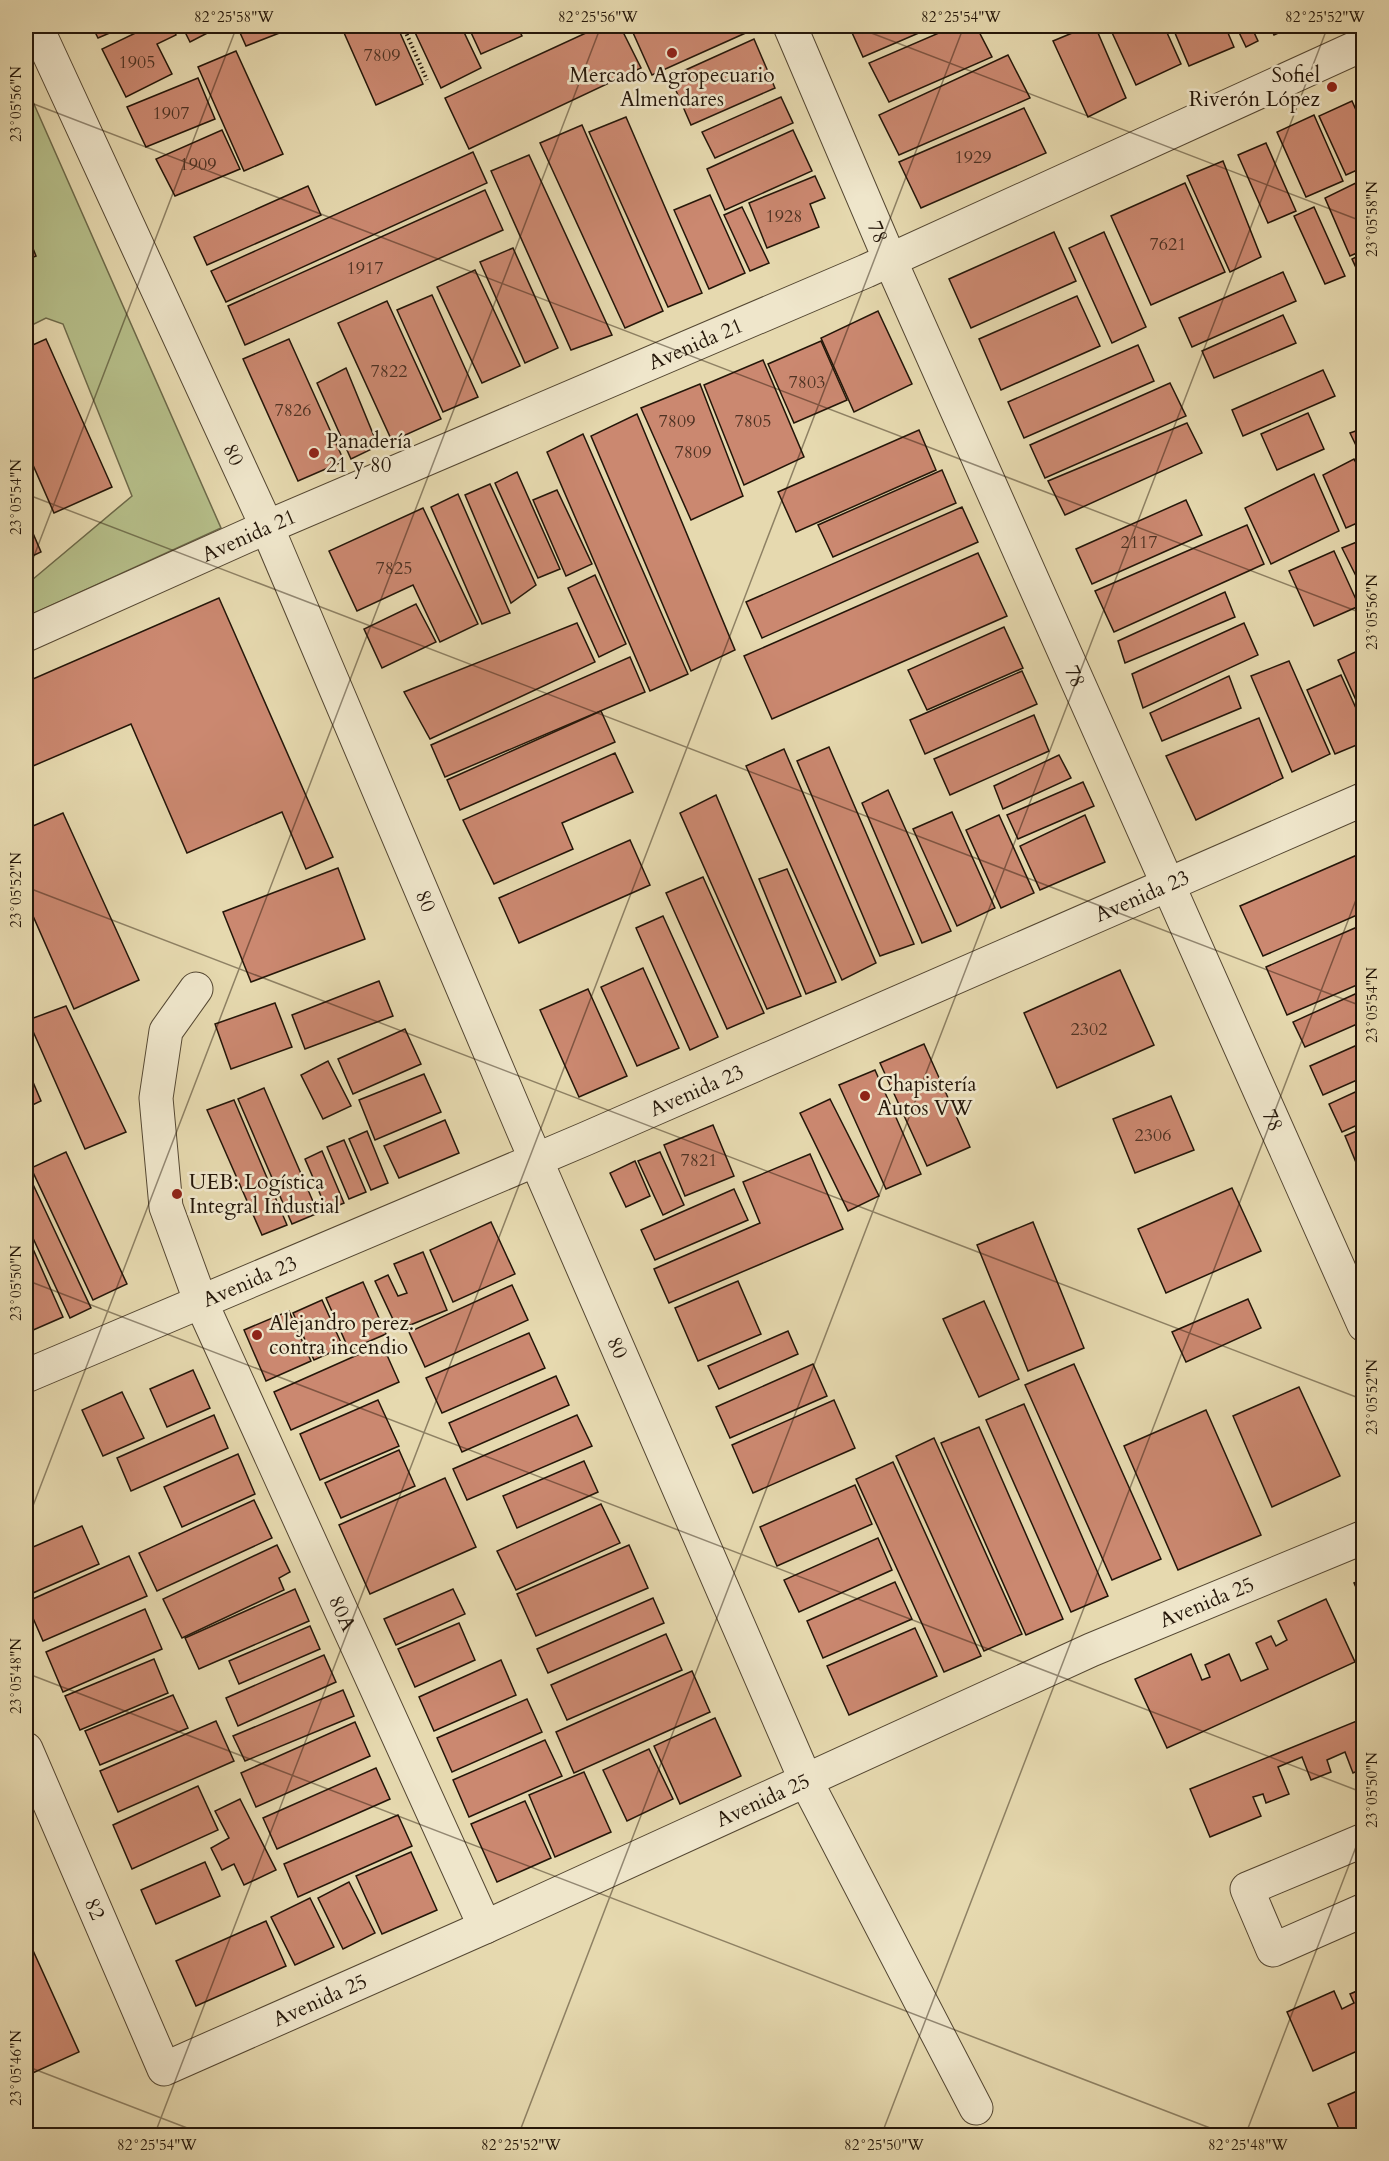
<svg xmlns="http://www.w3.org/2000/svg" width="1389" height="2161" font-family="Cardo,serif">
  <rect width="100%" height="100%" fill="#e6d9af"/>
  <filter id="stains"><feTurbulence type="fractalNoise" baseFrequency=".00333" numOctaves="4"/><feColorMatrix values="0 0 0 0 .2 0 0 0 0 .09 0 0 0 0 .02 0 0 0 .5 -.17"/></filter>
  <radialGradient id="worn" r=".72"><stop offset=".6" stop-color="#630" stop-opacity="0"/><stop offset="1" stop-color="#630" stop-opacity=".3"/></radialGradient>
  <path fill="#b6bf8a" stroke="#6d6a4a" stroke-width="1.5" d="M26 86 221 528 26 617V585L132 496 63 324 46 318 26 328Z"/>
  <g fill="#cb8870" stroke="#241609" stroke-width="1.5">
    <path d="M92 26H126L98 38Z"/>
    <path d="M150 26H172L176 35 157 44 172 74 126 97 102 49Z"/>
    <path d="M182 26H221L190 42Z"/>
    <path d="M237 26H280L282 32 246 46Z"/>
    <path d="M287 26H307L290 33Z"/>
    <path d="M341 26H397L423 84 376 105Z"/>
    <path d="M412 26H461L481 68 441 88Z"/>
    <path d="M468 26H517L522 36 481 54Z"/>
    <path d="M601 26H620L641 68 469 149 445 98Z"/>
    <path d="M630 26H748L750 31 652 75Z"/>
    <path d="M849 26H935L863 57Z"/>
    <path d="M955 26H976L992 57 889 102 869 63Z"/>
    <path d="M1089 26H1095L1126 98 1088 117 1053 41Z"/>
    <path d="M1109 26H1164L1181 64 1136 85Z"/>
    <path d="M1172 26H1225L1234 47 1189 66Z"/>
    <path d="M1236 26H1251L1258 41 1246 47Z"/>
    <path d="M1270 26H1286L1287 29 1274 35Z"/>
    <path d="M754 39 775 88 691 125 670 77Z"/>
    <path d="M236 51 283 154 244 171 198 67Z"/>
    <path d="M1008 55 1030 98 899 155 879 115Z"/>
    <path d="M198 78 215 119 146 147 127 107Z"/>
    <path d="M781 97 793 123 715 158 702 132Z"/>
    <path d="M1352 101 1364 128V167L1346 175 1319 116Z"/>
    <path d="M1024 108 1046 153 921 208 899 162Z"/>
    <path d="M1314 115 1343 181 1306 197 1277 132Z"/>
    <path d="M626 117 702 293 668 307 589 132Z"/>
    <path d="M582 125 663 311 625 328 540 143Z"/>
    <path d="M222 130 240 169 175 196 156 159Z"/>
    <path d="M793 130 812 171 725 210 707 169Z"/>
    <path d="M1266 143 1296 211 1268 223 1238 155Z"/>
    <path d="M473 152 487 183 226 302 211 271Z"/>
    <path d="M529 155 612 335 571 350 491 171Z"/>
    <path d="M1223 161 1261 257 1230 272 1187 176Z"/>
    <path d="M815 176 825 198 810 204 819 227 767 248 749 203Z"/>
    <path d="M1364 179V250L1350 256 1325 198Z"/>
    <path d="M1185 183 1225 272 1151 305 1111 216Z"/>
    <path d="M308 186 321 215 207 265 194 237Z"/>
    <path d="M485 190 503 230 245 345 228 306Z"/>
    <path d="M710 195 745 273 709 289 674 210Z"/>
    <path d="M742 207 769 263 750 271 724 215Z"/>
    <path d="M1314 207 1345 276 1325 284 1294 216Z"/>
    <path d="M26 231 36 256 26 260Z"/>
    <path d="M1054 232 1076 281 971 328 949 279Z"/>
    <path d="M1104 232 1146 327 1112 343 1069 248Z"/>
    <path d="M513 248 558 348 525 363 480 262Z"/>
    <path d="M1364 253V285L1352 259Z"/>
    <path d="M475 270 520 366 482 383 437 287Z"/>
    <path d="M1283 272 1296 301 1192 347 1179 318Z"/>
    <path d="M432 295 478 397 443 412 397 310Z"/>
    <path d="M1077 296 1100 346 1001 390 979 339Z"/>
    <path d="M387 301 441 419 392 441 338 323Z"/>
    <path d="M878 311 912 384 854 412 821 338Z"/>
    <path d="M1283 315 1296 343 1214 378 1202 351Z"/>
    <path d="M46 339 112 487 54 513 26 449V348Z"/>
    <path d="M289 339 344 461 298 481 243 359Z"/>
    <path d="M821 341 847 400 794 423 768 364Z"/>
    <path d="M1138 345 1154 381 1024 438 1008 402Z"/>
    <path d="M763 360 804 457 744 485 704 385Z"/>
    <path d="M346 368 378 446 351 459 317 383Z"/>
    <path d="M1323 370 1335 396 1243 436 1232 410Z"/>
    <path d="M1170 383 1186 416 1045 478 1030 445Z"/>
    <path d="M700 384 743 496 691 520 641 408Z"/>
    <path d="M1308 413 1324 449 1277 470 1261 434Z"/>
    <path d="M637 414 735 650 691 671 591 436Z"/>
    <path d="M1187 423 1202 453 1065 515 1048 481Z"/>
    <path d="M1364 428V462L1350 433Z"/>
    <path d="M919 430 936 470 796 532 778 492Z"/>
    <path d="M583 434 688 674 650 691 547 452Z"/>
    <path d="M1354 459 1364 479V520L1346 528 1323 475Z"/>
    <path d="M942 470 956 503 833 557 818 525Z"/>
    <path d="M517 472 560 569 538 578 495 483Z"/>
    <path d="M1314 474 1339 531 1271 564 1245 508Z"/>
    <path d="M490 484 536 585 511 603 465 495Z"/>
    <path d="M557 490 592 564 566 576 533 500Z"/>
    <path d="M458 494 510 613 482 624 431 507Z"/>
    <path d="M1186 500 1202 535 1092 584 1076 549Z"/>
    <path d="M962 507 978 542 762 638 746 602Z"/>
    <path d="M423 508 478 624 440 642 413 585 357 611 329 551Z"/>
    <path d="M26 517 41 552 26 559Z"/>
    <path d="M1247 525 1264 564 1114 632 1095 591Z"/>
    <path d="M1364 539V592L1342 548Z"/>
    <path d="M1334 551 1359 606 1314 626 1289 571Z"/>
    <path d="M978 553 1007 616 772 719 744 656Z"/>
    <path d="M595 575 626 644 599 657 568 588Z"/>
    <path d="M1225 592 1235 617 1125 663 1118 641Z"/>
    <path d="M219 598 333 857 306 869 282 812 187 853 131 724 26 769V682Z"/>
    <path d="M416 604 436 642 382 668 364 629Z"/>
    <path d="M577 623 595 662 430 739 404 692Z"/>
    <path d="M1244 623 1258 655 1143 708 1132 674Z"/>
    <path d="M1004 627 1023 668 927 710 908 670Z"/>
    <path d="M1364 648V718L1338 660Z"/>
    <path d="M630 657 645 692 445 777 431 745Z"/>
    <path d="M1289 661 1330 754 1292 772 1251 676Z"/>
    <path d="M1022 671 1037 704 925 754 910 720Z"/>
    <path d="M1341 675 1364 726V742L1335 754 1307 690Z"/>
    <path d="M1229 676 1241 708 1162 741 1150 713Z"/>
    <path d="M601 711 615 742 460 810 447 780Z"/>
    <path d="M1034 715 1049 751 950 795 934 759Z"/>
    <path d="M1259 718 1283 778 1196 820 1166 756Z"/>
    <path d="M829 747 914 944 880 956 797 761Z"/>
    <path d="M784 749 876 963 842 980 746 766Z"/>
    <path d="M615 753 633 792 562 823 573 849 494 884 463 820Z"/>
    <path d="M1059 755 1071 778 1003 809 994 786Z"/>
    <path d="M1083 782 1094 806 1018 839 1007 815Z"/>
    <path d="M888 790 951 931 922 943 862 803Z"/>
    <path d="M716 795 801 996 767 1009 680 813Z"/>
    <path d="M952 812 995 908 957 926 913 829Z"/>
    <path d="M63 813 139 980 74 1009 26 900V829Z"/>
    <path d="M999 815 1034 893 1001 908 966 830Z"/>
    <path d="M1085 815 1105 862 1040 890 1020 846Z"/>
    <path d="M630 840 650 885 519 943 499 898Z"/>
    <path d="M1364 852V912L1263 956 1240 906Z"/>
    <path d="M338 868 365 939 251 982 223 912Z"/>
    <path d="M787 869 836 982 806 994 759 879Z"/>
    <path d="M703 877 764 1013 727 1029 666 893Z"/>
    <path d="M663 916 718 1037 690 1050 636 928Z"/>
    <path d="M1364 924V982L1287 1015 1266 967Z"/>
    <path d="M643 968 679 1048 637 1066 601 987Z"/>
    <path d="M1120 970 1154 1045 1057 1088 1024 1013Z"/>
    <path d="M379 981 393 1016 305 1049 292 1015Z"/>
    <path d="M588 989 627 1076 579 1097 540 1010Z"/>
    <path d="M1364 990V1021L1305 1047 1293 1022Z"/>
    <path d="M275 1003 292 1047 231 1069 215 1024Z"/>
    <path d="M66 1006 126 1132 85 1149 28 1020Z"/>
    <path d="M405 1029 421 1064 353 1094 338 1059Z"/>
    <path d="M1364 1042V1077L1323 1095 1310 1066Z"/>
    <path d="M924 1044 970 1147 927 1166 880 1063Z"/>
    <path d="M328 1061 351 1106 323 1119 301 1075Z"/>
    <path d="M27 1068 41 1101 26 1108V1069Z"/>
    <path d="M875 1070 921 1174 886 1189 839 1085Z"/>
    <path d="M424 1074 441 1112 375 1140 359 1100Z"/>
    <path d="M264 1088 318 1213 292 1224 238 1099Z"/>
    <path d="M1364 1088V1122L1342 1132 1329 1104Z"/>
    <path d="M1171 1096 1194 1150 1135 1173 1113 1119Z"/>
    <path d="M830 1099 879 1196 848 1211 800 1113Z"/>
    <path d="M234 1100 287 1225 262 1235 207 1110Z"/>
    <path d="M445 1120 459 1153 399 1178 384 1146Z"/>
    <path d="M713 1125 734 1176 685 1196 664 1145Z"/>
    <path d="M1364 1128V1171L1360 1172 1345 1136Z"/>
    <path d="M367 1131 388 1183 371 1190 349 1139Z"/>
    <path d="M344 1140 366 1192 349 1199 327 1147Z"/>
    <path d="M322 1151 344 1203 327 1210 305 1159Z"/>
    <path d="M66 1152 127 1284 93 1300 31 1168Z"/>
    <path d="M660 1152 684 1205 663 1215 638 1161Z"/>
    <path d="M810 1154 843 1229 669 1303 654 1269 760 1223 743 1182Z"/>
    <path d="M635 1161 650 1196 626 1207 610 1173Z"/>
    <path d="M30 1178 91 1308 70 1318 26 1223V1181Z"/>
    <path d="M1232 1188 1261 1251 1166 1293 1138 1229Z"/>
    <path d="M734 1189 748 1220 655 1260 641 1230Z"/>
    <path d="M491 1222 515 1274 453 1302 430 1250Z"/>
    <path d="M1033 1222 1084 1348 1028 1371 977 1245Z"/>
    <path d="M26 1233 63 1317 31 1331 26 1320Z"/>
    <path d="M423 1252 447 1310 398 1330 375 1281 388 1275 398 1296 407 1293 394 1264Z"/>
    <path d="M738 1281 761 1334 698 1361 675 1308Z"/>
    <path d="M363 1282 386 1334 349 1350 326 1298Z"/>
    <path d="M512 1285 528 1320 425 1367 409 1332Z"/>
    <path d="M1248 1299 1261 1328 1186 1362 1172 1332Z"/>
    <path d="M322 1300 343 1347 314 1360 293 1313Z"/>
    <path d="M984 1301 1019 1379 979 1397 943 1319Z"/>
    <path d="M289 1311 311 1361 266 1381 244 1330Z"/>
    <path d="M788 1331 798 1354 719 1389 708 1366Z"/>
    <path d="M529 1333 545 1368 442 1413 426 1378Z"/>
    <path d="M382 1344 399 1382 291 1430 274 1392Z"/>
    <path d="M813 1364 827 1396 730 1438 716 1407Z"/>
    <path d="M1074 1364 1161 1559 1112 1580 1025 1385Z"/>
    <path d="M193 1370 210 1408 167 1427 150 1389Z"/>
    <path d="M556 1376 569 1405 462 1452 449 1423Z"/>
    <path d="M1299 1387 1340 1476 1272 1507 1233 1416Z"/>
    <path d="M122 1392 144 1438 103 1456 82 1410Z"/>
    <path d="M378 1400 399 1446 320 1480 300 1434Z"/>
    <path d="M834 1400 855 1448 753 1493 732 1445Z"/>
    <path d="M1024 1404 1108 1596 1071 1612 986 1420Z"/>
    <path d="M1206 1410 1261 1535 1178 1570 1124 1446Z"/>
    <path d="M214 1415 228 1448 131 1491 117 1458Z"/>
    <path d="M577 1415 592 1446 467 1500 453 1469Z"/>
    <path d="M979 1427 1063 1619 1026 1635 941 1443Z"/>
    <path d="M934 1438 1022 1634 984 1651 896 1456Z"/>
    <path d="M399 1450 415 1486 341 1518 325 1483Z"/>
    <path d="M238 1454 255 1494 182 1527 164 1487Z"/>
    <path d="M584 1461 598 1492 517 1528 503 1496Z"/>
    <path d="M893 1462 981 1656 944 1672 856 1479Z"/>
    <path d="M445 1478 476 1547 370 1594 339 1525Z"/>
    <path d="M855 1485 872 1524 777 1566 760 1527Z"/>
    <path d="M254 1500 272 1538 157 1591 139 1553Z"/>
    <path d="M601 1504 620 1543 516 1590 497 1551Z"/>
    <path d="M82 1526 99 1564 26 1596V1550Z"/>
    <path d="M878 1538 892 1570 799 1612 784 1580Z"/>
    <path d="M277 1545 290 1572 279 1578 284 1590 182 1638 163 1599Z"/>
    <path d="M629 1545 648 1588 536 1636 517 1594Z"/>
    <path d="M129 1556 147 1596 43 1641 26 1602Z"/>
    <path d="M1364 1579V1605L1354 1583Z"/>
    <path d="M895 1582 912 1619 823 1658 807 1621Z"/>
    <path d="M295 1589 309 1621 199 1669 185 1638Z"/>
    <path d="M453 1589 465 1614 396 1645 384 1619Z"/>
    <path d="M653 1598 664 1623 548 1673 537 1649Z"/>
    <path d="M1326 1599 1355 1662 1167 1748 1135 1679 1191 1654 1202 1680 1210 1677 1205 1665 1229 1654 1241 1681 1268 1669 1256 1643 1271 1636 1276 1646 1287 1640 1278 1621Z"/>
    <path d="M145 1609 162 1649 63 1692 46 1652Z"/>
    <path d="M459 1623 475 1660 415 1687 398 1649Z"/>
    <path d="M310 1626 320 1649 239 1684 229 1661Z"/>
    <path d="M915 1628 937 1676 849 1715 827 1666Z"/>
    <path d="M666 1634 682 1670 567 1720 551 1685Z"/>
    <path d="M324 1655 336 1682 238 1726 226 1698Z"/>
    <path d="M154 1659 168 1693 80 1730 65 1696Z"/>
    <path d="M501 1660 516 1695 434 1731 419 1697Z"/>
    <path d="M692 1671 710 1712 574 1773 556 1732Z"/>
    <path d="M343 1690 354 1716 245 1761 233 1736Z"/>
    <path d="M173 1695 188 1728 100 1765 85 1731Z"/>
    <path d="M527 1699 542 1732 452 1772 437 1738Z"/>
    <path d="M715 1718 741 1776 680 1804 654 1746Z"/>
    <path d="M1364 1718V1768L1353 1773 1345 1752 1327 1760 1331 1772 1311 1780 1302 1757 1278 1767 1289 1794 1266 1803 1263 1794 1253 1797 1261 1816 1210 1837 1190 1789Z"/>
    <path d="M216 1721 234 1761 118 1812 100 1771Z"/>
    <path d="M355 1722 370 1756 256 1807 241 1773Z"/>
    <path d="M545 1740 562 1776 469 1817 453 1780Z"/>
    <path d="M649 1749 673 1799 627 1821 603 1770Z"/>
    <path d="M376 1768 390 1799 277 1849 263 1818Z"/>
    <path d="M584 1772 611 1832 555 1857 529 1795Z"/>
    <path d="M198 1786 218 1830 132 1869 113 1825Z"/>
    <path d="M240 1799 276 1870 244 1885 234 1864 222 1870 211 1848 229 1838 215 1811Z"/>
    <path d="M525 1801 551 1858 497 1882 471 1824Z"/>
    <path d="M398 1815 412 1846 298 1897 284 1864Z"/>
    <path d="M411 1852 437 1910 382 1934 356 1876Z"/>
    <path d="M205 1862 220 1896 156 1924 141 1890Z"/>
    <path d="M349 1882 375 1933 343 1949 318 1898Z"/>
    <path d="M310 1898 334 1947 295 1965 271 1917Z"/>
    <path d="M266 1921 286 1966 196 2006 176 1961Z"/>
    <path d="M26 1935 79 2052 26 2076Z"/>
    <path d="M1364 1988V2048L1313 2071 1287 2012 1334 1991 1342 2009 1354 2003 1350 1994Z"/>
    <path d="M1364 2088V2136H1342L1328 2104Z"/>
  </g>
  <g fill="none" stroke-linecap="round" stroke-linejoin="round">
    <defs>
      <g id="minor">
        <path id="s1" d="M36 26 267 527 523 1130 806 1781 976 2108"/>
        <path id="s2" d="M790 26 890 260 1364 1325"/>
        <path id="s3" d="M26 635 267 527 866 271 1364 44"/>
        <path id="s4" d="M196 989 166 1031 156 1098 166 1207 200 1300 485 1927"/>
        <path id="s5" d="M26 1376 585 1139 1364 799"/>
        <path id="s6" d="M26 1749 164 2069 485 1927 1091 1650 1364 1537"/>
        <path d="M1364 1840 1247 1889 1273 1950 1364 1910"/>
      </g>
    </defs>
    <use href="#minor" stroke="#544732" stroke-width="35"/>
    <path stroke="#241609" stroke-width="4" stroke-dasharray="1.5 3" stroke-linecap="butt" d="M403 26 427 80"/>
    <use href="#minor" stroke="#efe6cb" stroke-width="33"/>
  </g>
  <path fill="none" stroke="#241609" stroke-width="1.5" stroke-opacity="0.45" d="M853 26 1364 222M26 101 1364 614M26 494 1364 1007M26 577 237 26M26 887 1364 1400M26 1280 1364 1793M26 1524 601 26M26 1673 1231 2136M26 2066 208 2136M154 2136 964 26M518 2136 1328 26M881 2136 1364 879M1245 2136 1364 1826"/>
  <g fill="#8f2418" stroke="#efe6cb" stroke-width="2">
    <circle cx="672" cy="53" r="6"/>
    <circle cx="1332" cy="87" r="6"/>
    <circle cx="314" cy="453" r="6"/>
    <circle cx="865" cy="1096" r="6"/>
    <circle cx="177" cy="1194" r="6"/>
    <circle cx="257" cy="1335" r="6"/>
  </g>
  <g text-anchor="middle" stroke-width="5" stroke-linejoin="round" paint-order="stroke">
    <g font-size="18" fill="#4e3223">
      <text x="382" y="61">7809</text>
      <text x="137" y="68">1905</text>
      <text x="171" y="119">1907</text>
      <text x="973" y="163">1929</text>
      <text x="198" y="170">1909</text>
      <text x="784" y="222">1928</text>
      <text x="1168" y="250">7621</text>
      <text x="365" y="274">1917</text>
      <text x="389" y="377">7822</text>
      <text x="807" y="388">7803</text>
      <text x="293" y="416">7826</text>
      <text x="677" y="427">7809</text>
      <text x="753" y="427">7805</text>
      <text x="693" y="458">7809</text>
      <text x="1139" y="548">2117</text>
      <text x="394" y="574">7825</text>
      <text x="1089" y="1035">2302</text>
      <text x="1153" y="1141">2306</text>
      <text x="699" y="1166">7821</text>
    </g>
    <g font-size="21" fill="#241609" stroke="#efe6cb" text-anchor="start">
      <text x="672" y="82" text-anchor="middle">Mercado Agropecuario<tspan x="672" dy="24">Almendares</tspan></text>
      <text x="1320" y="82" text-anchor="end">Sofiel<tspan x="1320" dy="24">Riverón López</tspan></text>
      <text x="326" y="448">Panadería<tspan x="326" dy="24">21 y 80</tspan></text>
      <text x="877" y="1091">Chapistería<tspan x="877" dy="24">Autos VW</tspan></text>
      <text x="189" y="1189">UEB: Logística<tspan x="189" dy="24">Integral Industial</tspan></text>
      <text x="269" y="1330">Alejandro perez.<tspan x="269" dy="24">contra incendio</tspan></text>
    </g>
    <g font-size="21" fill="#241609" stroke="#efe6cb">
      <text dy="7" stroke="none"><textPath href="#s2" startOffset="224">78</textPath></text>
      <text dy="7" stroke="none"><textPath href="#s3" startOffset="730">Avenida 21</textPath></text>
      <text dy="7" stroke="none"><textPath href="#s1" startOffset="472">80</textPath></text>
      <text dy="7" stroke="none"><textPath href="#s3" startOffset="244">Avenida 21</textPath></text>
      <text dy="7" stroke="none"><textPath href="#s2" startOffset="710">78</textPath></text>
      <text dy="7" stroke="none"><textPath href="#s5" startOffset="1215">Avenida 23</textPath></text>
      <text dy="7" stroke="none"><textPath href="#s1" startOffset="958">80</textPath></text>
      <text dy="7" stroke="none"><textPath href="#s5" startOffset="729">Avenida 23</textPath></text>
      <text dy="7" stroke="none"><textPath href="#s2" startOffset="1196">78</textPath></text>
      <text dy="7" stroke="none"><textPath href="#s5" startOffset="243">Avenida 23</textPath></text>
      <text dy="7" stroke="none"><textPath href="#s1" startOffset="1444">80</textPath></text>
      <text dy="7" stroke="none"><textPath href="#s6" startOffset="1491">Avenida 25</textPath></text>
      <text dy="7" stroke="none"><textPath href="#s4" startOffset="672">80A</textPath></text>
      <text dy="7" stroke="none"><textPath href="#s6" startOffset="1005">Avenida 25</textPath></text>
      <text dy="7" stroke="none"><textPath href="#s6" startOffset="174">82</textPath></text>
      <text dy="7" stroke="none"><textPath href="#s6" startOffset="519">Avenida 25</textPath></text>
    </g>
  </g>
  <rect width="1389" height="2161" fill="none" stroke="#e6d9af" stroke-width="66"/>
  <rect x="33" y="33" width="1323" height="2095" fill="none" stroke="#241609" stroke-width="2"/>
  <g font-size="15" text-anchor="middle" fill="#241609">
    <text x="234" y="22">82°25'58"W</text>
    <text x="598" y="22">82°25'56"W</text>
    <text x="961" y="22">82°25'54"W</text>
    <text x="1325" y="22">82°25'52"W</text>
    <text transform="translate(16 104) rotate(-90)" y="5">23°05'56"N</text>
    <text transform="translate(1372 219) rotate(-90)" y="5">23°05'58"N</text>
    <text transform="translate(16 497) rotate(-90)" y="5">23°05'54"N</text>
    <text transform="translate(1372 612) rotate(-90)" y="5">23°05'56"N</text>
    <text transform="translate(16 890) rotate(-90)" y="5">23°05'52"N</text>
    <text transform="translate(1372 1005) rotate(-90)" y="5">23°05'54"N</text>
    <text transform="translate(16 1283) rotate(-90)" y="5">23°05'50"N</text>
    <text transform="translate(1372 1397) rotate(-90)" y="5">23°05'52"N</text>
    <text transform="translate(16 1676) rotate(-90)" y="5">23°05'48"N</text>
    <text transform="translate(1372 1790) rotate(-90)" y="5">23°05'50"N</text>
    <text transform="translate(16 2068) rotate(-90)" y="5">23°05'46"N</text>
    <text x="157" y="2150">82°25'54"W</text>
    <text x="521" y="2150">82°25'52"W</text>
    <text x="884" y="2150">82°25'50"W</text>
    <text x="1248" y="2150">82°25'48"W</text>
  </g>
  <rect width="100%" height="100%" filter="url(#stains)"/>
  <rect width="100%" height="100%" fill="url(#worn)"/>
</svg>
